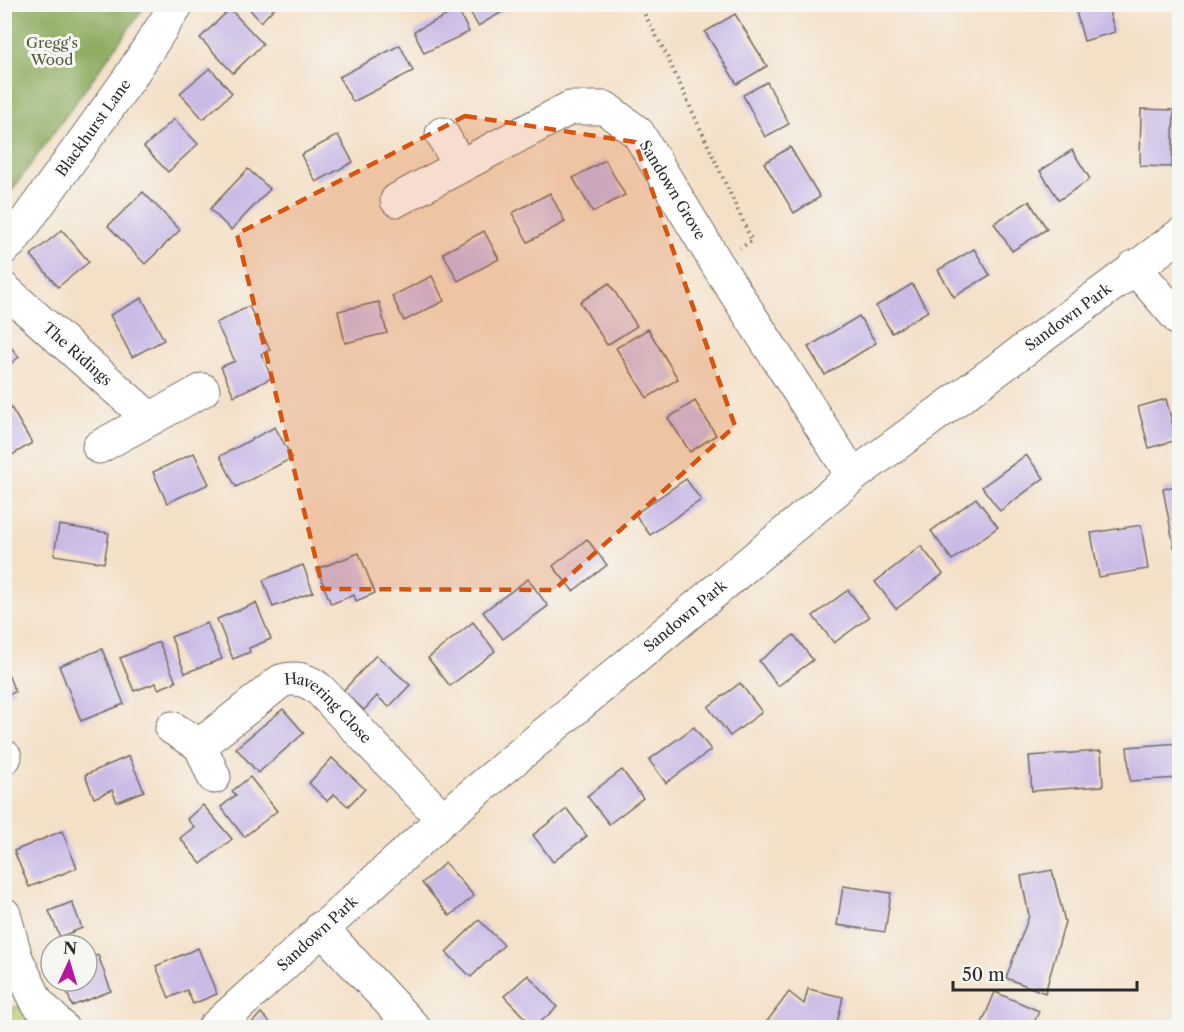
<svg xmlns="http://www.w3.org/2000/svg" width="1184" height="1032" font-family="'Libre Caslon Text',serif">
  <rect width="100%" height="100%" fill="#f6f6f2"/>
  <filter id="ink" filterUnits="userSpaceOnUse"><feTurbulence type="fractalNoise" baseFrequency=".0167" numOctaves="2"/><feDisplacementMap in="SourceGraphic" scale="12" xChannelSelector="R" yChannelSelector="G"/><feConvolveMatrix kernelMatrix="1 2 1 2 8 2 1 2 1" color-interpolation-filters="sRGB"/></filter>
  <filter id="wash" filterUnits="userSpaceOnUse"><feTurbulence type="fractalNoise" baseFrequency=".008" numOctaves="4" result="noise"/><feDisplacementMap in="SourceGraphic" scale="24" xChannelSelector="R" yChannelSelector="G"/><feGaussianBlur stdDeviation="1.35" result="paint"/><feColorMatrix in="noise" values="0 0 0 0 0 0 0 0 0 0 0 0 0 0 0 0 0 1.4 0 .05"/><feComposite in="paint" operator="in"/></filter>
  <g filter="url(#wash)">
    <rect width="100%" height="100%" fill="#f4e0c7"/>
    <path fill="#b1c66a" stroke="#6e784a" stroke-width="1.5" d="M21 1005 42 1028H5V1012Z"/>
    <path fill="#8cab5e" stroke="#5c6b44" stroke-width="1.5" d="M5 4 146 5 5 200 4 5Z"/>
    <g id="blocks">
      <g fill="#cabbe6">
        <path d="M245 4H278L261 22Z"/>
        <path d="M466 4H516L478 26Z"/>
        <path d="M1074 4H1107L1115 32 1084 41Z"/>
        <path d="M230 9 263 44 233 73 200 38Z"/>
        <path d="M458 10 469 32 424 53 414 31Z"/>
        <path d="M735 14 767 66 737 84 705 32Z"/>
        <path d="M400 45 413 71 353 102 339 77Z"/>
        <path d="M210 68 232 93 203 119 180 93Z"/>
        <path d="M767 82 789 124 765 137 743 95Z"/>
        <path d="M1141 109 1174 110 1172 167 1140 166Z"/>
        <path d="M174 119 198 144 168 172 144 147Z"/>
        <path d="M338 135 353 162 316 182 301 155Z"/>
        <path d="M790 147 820 197 794 213 764 163Z"/>
        <path d="M1072 150 1090 179 1059 200 1040 171Z"/>
        <path d="M605 160 625 195 593 212 573 178Z"/>
        <path d="M248 169 270 189 231 230 210 209Z"/>
        <path d="M143 192 180 230 145 264 108 226Z"/>
        <path d="M550 193 565 222 528 242 512 213Z"/>
        <path d="M1029 201 1047 229 1012 251 994 223Z"/>
        <path d="M62 230 89 262 58 287 31 255Z"/>
        <path d="M484 231 499 259 458 281 443 253Z"/>
        <path d="M974 249 990 275 954 297 938 270Z"/>
        <path d="M432 276 444 301 404 321 392 296Z"/>
        <path d="M609 283 637 326 607 345 580 302Z"/>
        <path d="M912 284 928 311 892 333 876 306Z"/>
        <path d="M142 298 164 340 132 357 110 315Z"/>
        <path d="M379 302 387 333 345 343 338 311Z"/>
        <path d="M249 306 270 350 261 354 272 378 234 396 221 367 235 361 216 323Z"/>
        <path d="M859 316 876 343 825 375 808 347Z"/>
        <path d="M648 329 678 379 647 398 616 348Z"/>
        <path d="M4 339 19 357 4 369Z"/>
        <path d="M1166 399 1177 440 1149 448 1138 407Z"/>
        <path d="M695 401 716 435 690 452 668 418Z"/>
        <path d="M9 404 32 443 4 460V406Z"/>
        <path d="M275 427 292 458 236 487 220 456Z"/>
        <path d="M194 453 209 484 167 503 153 472Z"/>
        <path d="M1026 455 1044 478 1000 511 982 487Z"/>
        <path d="M686 479 701 500 650 535 635 514Z"/>
        <path d="M1180 485V546L1174 547 1163 489Z"/>
        <path d="M976 498 998 527 952 560 931 531Z"/>
        <path d="M59 525 109 533 104 563 54 555Z"/>
        <path d="M1141 525 1148 569 1099 577 1091 533Z"/>
        <path d="M587 539 607 565 573 591 553 566Z"/>
        <path d="M921 546 943 574 896 609 875 582Z"/>
        <path d="M359 553 375 593 356 601 354 595 331 604 317 569Z"/>
        <path d="M303 565 313 592 273 607 263 580Z"/>
        <path d="M528 579 548 606 503 639 483 612Z"/>
        <path d="M848 590 869 617 834 643 813 616Z"/>
        <path d="M256 603 271 639 249 648 250 652 233 659 217 619Z"/>
        <path d="M473 622 495 651 450 686 428 658Z"/>
        <path d="M207 623 222 659 185 673 171 637Z"/>
        <path d="M794 635 813 660 778 686 759 661Z"/>
        <path d="M159 642 176 682 158 689 156 683 134 691 120 658Z"/>
        <path d="M102 649 124 704 81 721 59 666Z"/>
        <path d="M376 655 410 685 389 707 377 696 364 710 343 691Z"/>
        <path d="M4 664 15 692 4 696Z"/>
        <path d="M740 683 762 712 730 736 708 707Z"/>
        <path d="M283 709 304 733 258 773 236 748Z"/>
        <path d="M694 727 711 750 666 783 649 760Z"/>
        <path d="M1180 743V778L1130 781 1127 747Z"/>
        <path d="M1101 751 1103 786 1032 791 1029 756Z"/>
        <path d="M129 756 144 791 117 802 112 790 94 798 85 775Z"/>
        <path d="M332 758 365 789 348 806 334 794 327 801 309 783Z"/>
        <path d="M622 770 643 798 609 824 587 796Z"/>
        <path d="M250 777 277 811 244 837 221 807 236 795 232 791Z"/>
        <path d="M203 805 232 839 201 864 180 838 194 827 187 819Z"/>
        <path d="M567 809 587 836 553 862 533 835Z"/>
        <path d="M62 831 77 868 29 887 14 851Z"/>
        <path d="M445 863 474 896 450 916 422 883Z"/>
        <path d="M1052 870 1065 922 1045 993 1006 978 1029 916 1021 876Z"/>
        <path d="M843 886 891 893 885 932 837 925Z"/>
        <path d="M72 902 82 928 60 937 49 911Z"/>
        <path d="M479 920 504 945 471 977 446 952Z"/>
        <path d="M198 948 217 994 193 1004 187 990 169 998 156 966Z"/>
        <path d="M98 955 111 991 72 1006 63 981H87V959Z"/>
        <path d="M528 975 557 1007 534 1028 504 996Z"/>
        <path d="M808 989 843 997 836 1028H818L800 1023 797 1028H770L765 1024 789 992 804 1004Z"/>
        <path d="M995 992 1039 1011 1032 1028H980Z"/>
        <path d="M261 1013 275 1028H247Z"/>
      </g>
    </g>
  </g>
  <g filter="url(#ink)">
    <use href="#blocks" fill-opacity="0" stroke="#716a62" stroke-width="1.5"/>
    <g fill="none" stroke-linecap="round" stroke-linejoin="round">
      <defs>
        <g id="minor">
          <path d="M442 134 460 166"/>
          <path id="s1" d="M397 200 570 108H605L638 133 717 264 853 476"/>
          <path id="s2" d="M4 248 11 242 128 80 177 4"/>
          <path d="M1134 267 1180 320"/>
          <path id="s3" d="M4 289 150 419"/>
          <path d="M99 447 203 390"/>
          <path d="M172 728 200 745"/>
          <path d="M4 757H5"/>
          <path id="s4" d="M214 777 200 745 281 681C296 677 306 679 319 689L443 819"/>
          <path d="M4 914 16 958 37 1002 62 1028"/>
          <path d="M321 928 414 1028"/>
          <path id="s5" d="M214 1028 443 819 853 476 1180 235"/>
        </g>
      </defs>
      <use href="#minor" stroke="#716a62" stroke-width="35"/>
      <path stroke="#716a62" stroke-width="4" stroke-dasharray="1.5 4.5" stroke-linecap="butt" d="M639 4 665 52 752 241 740 248"/>
      <use href="#minor" stroke="#fff" stroke-width="33"/>
    </g>
  </g>
  <path fill="#d5540f" fill-opacity="0.2" stroke="#d5540f" stroke-width="4.5" stroke-dasharray="12 8" stroke-linejoin="round" d="M465 116 635 142 735 426 554 590 323 589 237 234Z"/>
  <g text-anchor="middle" stroke-width="6" stroke-linejoin="round" paint-order="stroke">
    <g font-size="15" fill="#535a3e" stroke="#f6f6f2">
      <text x="52" y="48">Gregg's<tspan x="52" dy="17">Wood</tspan></text>
    </g>
    <g font-size="15" fill="#2b2b2b" stroke="#f6f6f2">
      <text dy="5" stroke="none"><textPath href="#s2" startOffset="150">Blackhurst Lane</textPath></text>
      <text dy="5" stroke="none"><textPath href="#s1" startOffset="339">Sandown Grove</textPath></text>
      <text dy="5" stroke="none"><textPath href="#s5" startOffset="1112">Sandown Park</textPath></text>
      <text dy="5" stroke="none"><textPath href="#s3" startOffset="98">The Ridings</textPath></text>
      <text dy="5" stroke="none"><textPath href="#s5" startOffset="626">Sandown Park</textPath></text>
      <text dy="5" stroke="none"><textPath href="#s4" startOffset="196">Havering Close</textPath></text>
      <text dy="5" stroke="none"><textPath href="#s5" startOffset="140">Sandown Park</textPath></text>
    </g>
  </g>
  <rect width="1184" height="1032" fill="none" stroke="#f6f6f2" stroke-width="24"/>
  <g transform="translate(69 963) rotate(4)"><circle r="28" fill="#f6f6f2" stroke="#a5a5a2" stroke-width="1.5"/>
  <path d="M0-4.5L10 22L0 15L-10 22Z" fill="#b5179e"/>
  <text y="-9" font-size="16" font-weight="bold" text-anchor="middle" fill="#2b2b2b">N</text>
  </g>
  <path d="M953 981v9h184v-9" fill="none" stroke="#2b2b2b" stroke-width="3"/>
  <text x="962" y="981" font-size="18" fill="#2b2b2b" stroke="#f6f6f2" stroke-width="4.5" paint-order="stroke">50 m</text>
</svg>
